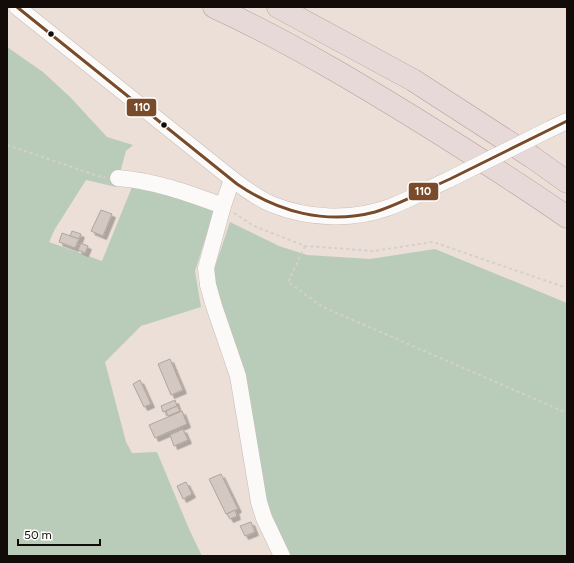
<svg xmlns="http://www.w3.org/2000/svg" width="574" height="563" font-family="Figtree,sans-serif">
  <defs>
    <filter id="shadow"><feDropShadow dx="3.5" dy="3.5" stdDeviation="0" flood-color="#0004"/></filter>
  </defs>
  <rect width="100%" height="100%" fill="#ecdfd7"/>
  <g fill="#b9ccb9">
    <path d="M7 47 43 72 71 98 107 137 133 145 126 151 116 187 86 180 55 229 49 242 102 261 134 182 167 191 214 211 195 271 201 307 141 326 105 362 126 442 132 453 157 452 189 529 202 556H7Z"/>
    <path d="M230 222 279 246 307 255 370 259 435 249 567 303V556H290L273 522 266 501 216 296 213 273Z"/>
  </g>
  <g fill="#d3c8c2" stroke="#b0a6a0" filter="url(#shadow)">
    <path d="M101 210 112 214 103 236 91 231Z"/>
    <path d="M72 231 81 234 79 239 70 236Z"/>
    <path d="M62 233 79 239 75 248 59 242Z"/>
    <path d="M81 243 88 246 85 253 78 250Z"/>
    <path d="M170 359 183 390 171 395 158 364Z"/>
    <path d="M140 380 151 404 144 407 133 384Z"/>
    <path d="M175 400 177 406 163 412 161 406Z"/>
    <path d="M177 406 180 411 168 416 166 411Z"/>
    <path d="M182 411 187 424 155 438 149 425Z"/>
    <path d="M183 429 188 440 174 446 170 435Z"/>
    <path d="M221 474 238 509 226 514 209 479Z"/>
    <path d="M186 482 192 494 183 499 177 486Z"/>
    <path d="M235 510 237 516 230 519 227 514Z"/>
    <path d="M251 522 255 532 245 536 240 526Z"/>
  </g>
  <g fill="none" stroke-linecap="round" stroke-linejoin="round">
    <defs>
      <g id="minor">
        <path d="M17 7 232 179C244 188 257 198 271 204 308 219 352 221 390 207 411 199 430 188 450 179"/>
        <path d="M548 130 567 121"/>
        <path d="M118 178C155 181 188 193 223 206"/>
        <path d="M232 179 223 206 206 268 208 285 214 306 238 376 259 502 264 518 282 556"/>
      </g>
      <g id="highway">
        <path d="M214 7C294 44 370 90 445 137 486 163 527 189 567 217"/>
        <path d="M278 7 413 80 532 157 567 182"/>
      </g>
    </defs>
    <use href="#minor" stroke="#c7bdb7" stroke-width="17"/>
    <use href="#highway" stroke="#b39f9c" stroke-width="23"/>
    <g stroke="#d3d0ce" stroke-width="2" stroke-dasharray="3 3" stroke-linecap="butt">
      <path d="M7 145 98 176 105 177"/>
      <path d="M234 213 254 226 305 246 374 251 433 242 567 288"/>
      <path d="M305 246 288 282 323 307 567 413"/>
    </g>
    <use href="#minor" stroke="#fcfaf9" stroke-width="16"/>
    <use href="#highway" stroke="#e8d9d9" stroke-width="22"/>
    <defs>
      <path id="minor-bridge" d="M450 179 548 130"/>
    </defs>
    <use href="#minor-bridge" stroke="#c7bdb7" stroke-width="17" stroke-linecap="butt"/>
    <use href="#minor-bridge" stroke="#fcfaf9" stroke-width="16"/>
    <defs>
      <path id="bus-1" d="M17 7 237 184C278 212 326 225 375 212 401 204 425 190 450 179 489 160 528 140 567 121"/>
    </defs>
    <use href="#bus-1" stroke="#fff" stroke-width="6"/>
    <use href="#bus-1" stroke="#7a4b2a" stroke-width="3"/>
  </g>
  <g fill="#130b07" stroke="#fff" stroke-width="1.5">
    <circle cx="51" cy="34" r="3.5"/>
    <circle cx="164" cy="125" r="3.5"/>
  </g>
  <g stroke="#fff" stroke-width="1.5">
    <rect x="126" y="98" width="31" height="19" rx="4" fill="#7a4b2a"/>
    <rect x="408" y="182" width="31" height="19" rx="4" fill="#7a4b2a"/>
  </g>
  <g font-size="11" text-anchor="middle" font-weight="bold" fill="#fff">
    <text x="142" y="111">110</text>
    <text x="423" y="195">110</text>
  </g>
  <rect width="574" height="563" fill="none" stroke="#130b07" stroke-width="16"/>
  <path d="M18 539v6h82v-6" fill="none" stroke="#130b07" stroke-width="2"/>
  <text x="24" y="539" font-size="12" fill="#130b07" stroke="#ffffff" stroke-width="3" paint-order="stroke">50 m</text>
</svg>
